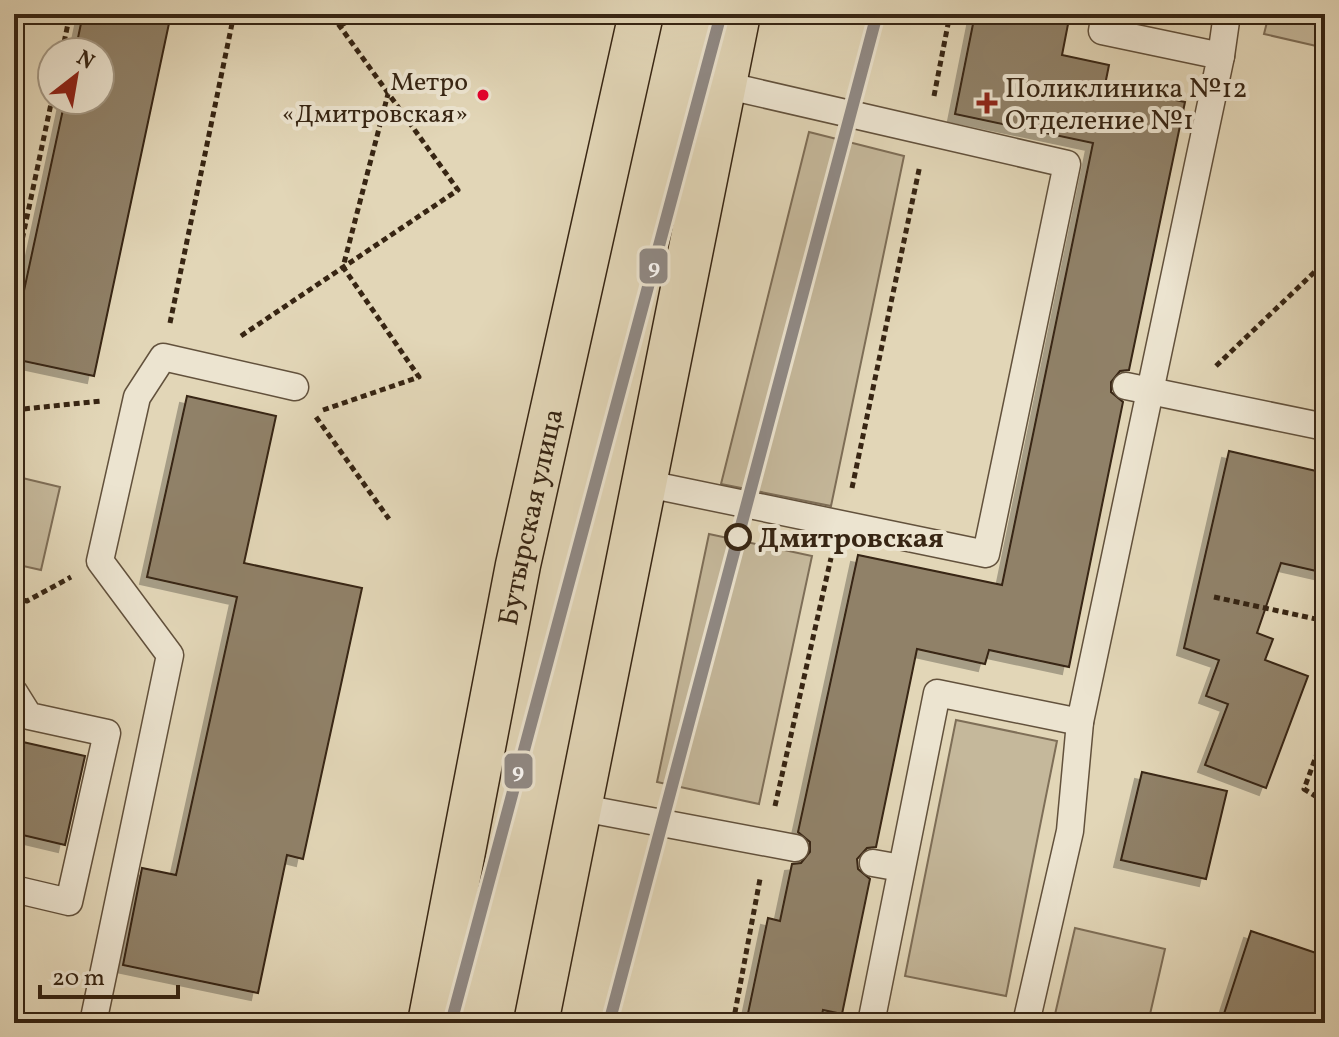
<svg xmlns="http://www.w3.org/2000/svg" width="1339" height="1037" font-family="Vollkorn,serif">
  <defs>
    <filter id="shadow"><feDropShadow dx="-7" dy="7" stdDeviation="0" flood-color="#0004"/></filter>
  </defs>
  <rect width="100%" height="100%" fill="#e2d6b7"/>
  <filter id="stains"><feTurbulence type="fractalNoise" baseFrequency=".0025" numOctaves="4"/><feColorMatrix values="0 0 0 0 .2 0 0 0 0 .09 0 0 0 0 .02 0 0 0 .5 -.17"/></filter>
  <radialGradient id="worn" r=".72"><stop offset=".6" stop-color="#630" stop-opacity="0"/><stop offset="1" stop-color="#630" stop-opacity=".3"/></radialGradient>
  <g fill="#c5b89b" stroke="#7e6e57" stroke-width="2">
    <path d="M1269 14H1325V48L1264 34Z"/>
    <path d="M809 132 904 156 831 506 721 484Z"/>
    <path d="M14 476 60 487 41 570 14 564Z"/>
    <path d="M709 534 812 556 759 804 657 782Z"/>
    <path d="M956 720 1057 741 1006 996 905 976Z"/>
    <path d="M1075 928 1165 949 1148 1023H1053Z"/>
  </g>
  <g fill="#908168" stroke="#372513" stroke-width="2" filter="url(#shadow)">
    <path d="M83 14H171L94 376 14 359V337L65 100H100V52H75Z"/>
    <path d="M975 14H1070L1062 55 1109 65 1105 85 1185 102 1129 370 1120 371 1111 382V392L1123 402 1069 667 989 650 985 664 917 649 876 847 867 848 857 859 858 869 870 879 842 1014 823 1010 820 1023H746L768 918 780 921 792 864 801 863 810 852V842L798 832 858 555 1002 585 1093 143 955 114Z"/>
    <path d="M187 396 276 416 244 563 362 588 303 859 287 855 258 993 123 965 142 868 176 875 237 597 147 577Z"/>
    <path d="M1229 451 1325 473V573L1281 563 1257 633 1273 639 1265 660 1308 676 1266 788 1205 765 1228 704 1206 696 1219 660 1184 648Z"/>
    <path d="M14 740 85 756 65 845 14 833Z"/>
    <path d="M1142 772 1227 791 1206 879 1121 860Z"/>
    <path d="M1251 931 1325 956V1023H1221Z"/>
  </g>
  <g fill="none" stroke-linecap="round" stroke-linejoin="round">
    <defs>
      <g id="lane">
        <path d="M1221 56 1227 14"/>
        <path d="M1126 386 1325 427"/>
        <path d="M643 483 986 554 1067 164 724 85"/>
        <path d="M14 692 29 716 107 733 69 902 14 889"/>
        <path d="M577 807 795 848"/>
        <path d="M873 863 901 868"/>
        <path d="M93 1023 170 655 100 561 137 397 163 357 295 387"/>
        <path d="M871 1023 937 693 1080 722 1221 56 1102 31 1105 14"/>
        <path d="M1026 1023 1070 831 1080 722"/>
      </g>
      <g id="primary">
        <path id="s1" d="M430 1023 518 565 641 14"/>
        <path d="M536 1023 738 14"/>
      </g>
    </defs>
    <use href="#lane" stroke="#62513c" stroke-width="29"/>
    <use href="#primary" stroke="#372513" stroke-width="47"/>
    <g stroke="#372513" stroke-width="5" stroke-dasharray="6 4" stroke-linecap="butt">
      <path d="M340 26 359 14"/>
      <path d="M62 52 70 14"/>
      <path d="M934 96 950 14"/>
      <path d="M14 278 52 99"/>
      <path d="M170 323 234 14"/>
      <path d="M241 336 458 190 331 14"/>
      <path d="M1216 366 1325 262"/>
      <path d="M14 410 101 401"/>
      <path d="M323 410 419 377 343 267 388 94"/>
      <path d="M316 417 389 519"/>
      <path d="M852 488 920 165"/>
      <path d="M1214 597 1325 621"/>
      <path d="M14 598 27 601 71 577"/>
      <path d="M1325 732 1304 789 1325 802"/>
      <path d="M775 806 831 558"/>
      <path d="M733 1023 760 879"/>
    </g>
    <use href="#lane" stroke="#ece4d0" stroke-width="26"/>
    <use href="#primary" stroke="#e2d6b7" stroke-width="44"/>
    <defs>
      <g id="metro-1">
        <path d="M451 1023 721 14"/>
        <path d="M609 1023 877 14"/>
      </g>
    </defs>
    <use href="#metro-1" stroke="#ece4d0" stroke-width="18"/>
    <use href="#metro-1" stroke="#908a86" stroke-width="12"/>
  </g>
  <circle fill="#e4002b" stroke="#ece4d0" stroke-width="3" cx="483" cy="95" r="7"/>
  <path fill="#8f2418" stroke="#ece4d0" stroke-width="3" d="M983 91h8v8h8v8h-8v8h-8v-8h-8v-8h8z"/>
  <circle fill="#ece4d0" stroke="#372513" stroke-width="4" cx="738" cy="537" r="12"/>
  <g text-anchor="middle" stroke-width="8" stroke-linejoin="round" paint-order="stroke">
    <g font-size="26" fill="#372513" stroke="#ece4d0" text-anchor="end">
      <text x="468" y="90">Метро<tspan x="468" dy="32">«Дмитровская»</tspan></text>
    </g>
    <g font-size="28" fill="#372513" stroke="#ece4d0" text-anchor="start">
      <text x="1005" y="97">Поликлиника №12<tspan x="1005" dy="32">Отделение №1</tspan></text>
    </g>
    <g font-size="28" fill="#372513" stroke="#ece4d0">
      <text dy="10" stroke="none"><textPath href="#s1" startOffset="516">Бутырская улица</textPath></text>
    </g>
    <g font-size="28" font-weight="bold" fill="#372513" stroke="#ece4d0" text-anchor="start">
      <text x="758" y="547">Дмитровская</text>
    </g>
  </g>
  <g stroke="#ece4d0" stroke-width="3">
    <rect x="638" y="247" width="31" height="38" rx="8" fill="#908a86"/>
    <rect x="503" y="752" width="31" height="38" rx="8" fill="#908a86"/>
  </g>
  <g font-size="22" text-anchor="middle" font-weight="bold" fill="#fff">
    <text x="654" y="274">9</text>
    <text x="518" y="778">9</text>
  </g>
  <rect width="1339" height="1037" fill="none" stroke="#e2d6b7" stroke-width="48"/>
  <rect x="16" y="16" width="1307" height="1005" fill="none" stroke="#372513" stroke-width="4"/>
  <rect x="24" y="24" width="1291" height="989" fill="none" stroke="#372513" stroke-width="2"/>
  <g transform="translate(76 76) rotate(31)"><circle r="38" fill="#ece4d0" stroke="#a49884" stroke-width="2"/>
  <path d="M0-6L14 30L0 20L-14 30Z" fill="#8f2418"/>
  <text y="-12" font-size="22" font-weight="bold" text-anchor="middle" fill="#372513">N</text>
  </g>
  <path d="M40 985v12h138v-12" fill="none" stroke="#372513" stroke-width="4"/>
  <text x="52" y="985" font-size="24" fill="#372513" stroke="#ece4d0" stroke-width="6" paint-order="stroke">20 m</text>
  <rect width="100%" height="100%" filter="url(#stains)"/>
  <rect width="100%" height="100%" fill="url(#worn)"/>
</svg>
